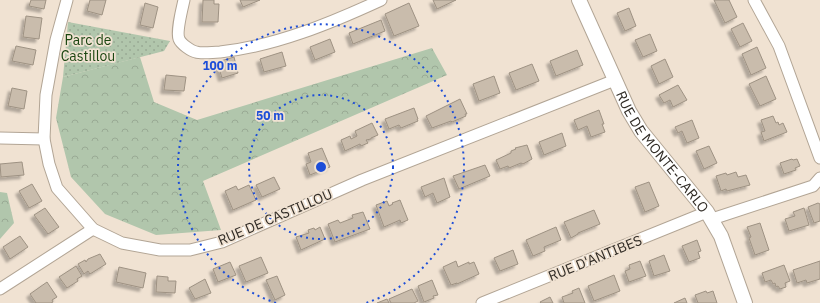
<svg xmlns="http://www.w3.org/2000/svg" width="820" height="303" font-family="'IBM Plex Sans',sans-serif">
  <defs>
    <pattern id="forest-crowns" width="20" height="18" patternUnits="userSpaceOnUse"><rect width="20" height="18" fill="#b1c6ac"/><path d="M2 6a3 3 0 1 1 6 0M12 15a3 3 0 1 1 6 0" fill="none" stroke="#99aa94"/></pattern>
    <pattern id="park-dots" width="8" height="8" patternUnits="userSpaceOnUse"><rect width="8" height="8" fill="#b1c6ac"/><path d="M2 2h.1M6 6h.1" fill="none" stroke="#99aa94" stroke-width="1.8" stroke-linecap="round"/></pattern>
    <filter id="shadow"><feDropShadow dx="-3.5" dy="3.5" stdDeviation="1" flood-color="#0004"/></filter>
  </defs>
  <rect width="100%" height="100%" fill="#f0e2d2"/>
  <g fill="url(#forest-crowns)">
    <path d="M432 48 447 75 203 181 221 230 156 235 105 214 71 177 56 118 63 77 140 57 154 102 197 120Z"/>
    <path d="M0 192 7 193 14 223 0 239Z"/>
  </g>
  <path fill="url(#park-dots)" d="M68 22 170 41 164 51 63 77Z"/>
  <g fill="#c9bcac" stroke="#9e9283" filter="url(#shadow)">
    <path d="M31 0H46L44 9 29 6Z"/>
    <path d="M90 0H106L102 15 87 11Z"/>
    <path d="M203 0H214V4H219L218 22H202Z"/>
    <path d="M240 0H260L243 7Z"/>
    <path d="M433 0H456L437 9Z"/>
    <path d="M714 0H729L737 17 725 23Z"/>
    <path d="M145 3 158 7 153 28 140 25Z"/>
    <path d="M409 3 419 26 394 36 385 14Z"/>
    <path d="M629 8 636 26 625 31 617 13Z"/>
    <path d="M26 16 42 18 39 39 23 37Z"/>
    <path d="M381 20 385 31 353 44 349 33Z"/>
    <path d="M743 23 752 41 740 47 731 29Z"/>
    <path d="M650 34 657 51 643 57 635 40Z"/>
    <path d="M330 39 335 52 315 60 310 47Z"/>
    <path d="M16 46 36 50 33 65 12 61Z"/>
    <path d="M757 47 766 68 751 75 742 54Z"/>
    <path d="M577 50 583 65 556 76 550 61Z"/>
    <path d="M282 52 286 66 264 72 260 59Z"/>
    <path d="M234 57 238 73 222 78 217 62Z"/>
    <path d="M665 59 673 77 659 84 651 66Z"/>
    <path d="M532 64 539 81 516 90 509 73Z"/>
    <path d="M166 75 186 77 184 91 164 90Z"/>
    <path d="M494 76 500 93 479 101 473 84Z"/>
    <path d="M766 76 776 99 760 106 749 84Z"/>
    <path d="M678 85 687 100 673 107 670 100 664 103 659 95Z"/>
    <path d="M12 88 27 91 24 109 8 106Z"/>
    <path d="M460 99 467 114H465L466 116 452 122 451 121 432 128 426 116Z"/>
    <path d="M414 108 418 119H417L418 121 401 128 399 125 389 129 385 119Z"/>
    <path d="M599 110 604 124H602L605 132 591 137 587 126 578 130 574 120Z"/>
    <path d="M773 116 776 123 778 122 779 125 783 123 787 132 764 141 761 132 765 131 761 120Z"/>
    <path d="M692 120 699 138 687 143 682 131 678 133 675 127Z"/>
    <path d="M372 123 378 135 371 138V139L366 140 368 143 361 146 360 144 345 151 341 140 350 136 351 139 357 136 355 131Z"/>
    <path d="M562 133 566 146 544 155 539 142Z"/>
    <path d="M527 145 532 159 523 164 521 163 509 168 508 166 500 169 496 160 511 153V151L516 149 515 148Z"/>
    <path d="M709 146 717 163 704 169 696 151Z"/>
    <path d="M322 148 330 167 310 175 306 164 311 162 308 153Z"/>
    <path d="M792 159 793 160 797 159 800 166 795 168 796 170 784 174 780 163Z"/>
    <path d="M22 162 24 175 1 177 0 164Z"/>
    <path d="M485 165 490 176 459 189 453 176Z"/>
    <path d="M736 172 738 177 746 175 750 185 727 191 726 189 721 191 716 176 726 173 727 175Z"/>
    <path d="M274 177 280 189 262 197 256 185Z"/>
    <path d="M444 178 450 197 437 203 433 193 425 197 421 187Z"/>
    <path d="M649 182 659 206 645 212 635 187Z"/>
    <path d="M32 184 42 201 29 208 19 191Z"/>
    <path d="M249 185 256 200 233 210 225 191 236 186 238 190Z"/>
    <path d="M400 200 408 220 401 223 400 220 384 227 376 205 387 201 389 206 393 204 392 203Z"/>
    <path d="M818 203 820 204V221L814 223 808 207Z"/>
    <path d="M45 208 59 227 48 234 34 215Z"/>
    <path d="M804 208 809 225 789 231 785 219 795 216 793 212Z"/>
    <path d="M594 210 600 224 578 233V234L571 238 564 222Z"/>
    <path d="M363 212 370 229 335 242 328 224 338 220 340 223 353 218 352 215Z"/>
    <path d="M760 223 769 250 755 255 749 238 751 237 747 227Z"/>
    <path d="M320 227 325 239 301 250 296 237 309 233 308 230 314 228 315 230Z"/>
    <path d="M556 227 561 240 544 247 545 251 533 256 526 240Z"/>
    <path d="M20 236 28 247 10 259 3 247Z"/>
    <path d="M697 240 701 251 698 252 700 258 689 262 682 246Z"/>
    <path d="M513 250 518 264 500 271 494 258Z"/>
    <path d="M100 254 106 264 90 274 88 271 84 274 78 264 85 260 86 262 88 259Z"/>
    <path d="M664 255 670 271 654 276 649 261Z"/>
    <path d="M261 257 268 273 246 282 239 266Z"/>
    <path d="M456 261 458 267 469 262V264L474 262 479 274 457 284V283L451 285 443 267Z"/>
    <path d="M640 261 646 276 629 282 625 271 630 269 629 265Z"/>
    <path d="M820 261V279L807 283 806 280 797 283 793 270Z"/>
    <path d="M230 262 236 275 218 282 213 269Z"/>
    <path d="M784 265 790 281 785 283 786 287 780 289 778 286 776 287 775 283 773 284 771 280 765 282 762 273Z"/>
    <path d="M76 266 82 276 77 279 78 281 67 288 59 277Z"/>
    <path d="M119 267 146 273 143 288 116 282Z"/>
    <path d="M614 275 620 291 594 301 588 286Z"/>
    <path d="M157 276 168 277V281H176L175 293 156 292Z"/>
    <path d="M277 276 285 295 275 300 266 280Z"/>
    <path d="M205 279 211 293 195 299 189 288Z"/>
    <path d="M432 280 438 295 433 296 434 298 424 302 418 286Z"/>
    <path d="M47 282 57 297 52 300 53 302 51 303H36L30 294Z"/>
    <path d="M579 288 585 303H564L562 297 573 293 572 291Z"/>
    <path d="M412 289 418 301 414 303H391L389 299Z"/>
    <path d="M706 291 707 293 713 291 717 303H698L695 295Z"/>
    <path d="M550 297 553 303H541L540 302Z"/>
    <path d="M685 298 687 303H674Z"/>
    <path d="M387 299 389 303H377Z"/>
  </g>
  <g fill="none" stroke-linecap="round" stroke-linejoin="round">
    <defs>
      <g id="minor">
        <path d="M67 0 56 40 46 95 44 139 49 164 57 188 93 229 122 243 160 250H190L222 242 362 180 615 80"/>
        <path d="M184 0C182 9 176 32 179 39 181 44 191 51 196 52 202 54 213 52 220 52 276 46 331 23 381 0"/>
        <path d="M754 0 779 46 820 158"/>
        <path d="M0 138 44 139"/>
        <path d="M712 219 813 186 820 178"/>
        <path d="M0 289 93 229"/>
        <path d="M482 303 707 212"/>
      </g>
      <g id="tertiary">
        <path id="s1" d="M579 0 629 111 641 131 707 212 721 236 745 303"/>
      </g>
    </defs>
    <use href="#minor" stroke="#b2a595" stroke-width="13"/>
    <use href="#tertiary" stroke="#b2a595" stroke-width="16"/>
    <use href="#minor" stroke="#fff" stroke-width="11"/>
    <use href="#tertiary" stroke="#fff" stroke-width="14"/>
  </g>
  <g fill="none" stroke="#1d4ed8" stroke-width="2" stroke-dasharray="2 4">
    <circle cx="321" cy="167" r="72"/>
    <path d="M276 303A143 143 0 1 1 366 303"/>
  </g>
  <g text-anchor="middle" stroke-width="3.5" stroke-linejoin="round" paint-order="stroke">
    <g font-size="14" fill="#1b4611" stroke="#f0e2d2">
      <text x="88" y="45">Parc de<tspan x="88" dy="16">Castillou</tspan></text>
    </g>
    <g font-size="14" fill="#312c26" stroke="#f0e2d2">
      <text dy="5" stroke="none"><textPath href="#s1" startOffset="174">RUE DE MONTE-CARLO</textPath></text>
      <text transform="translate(275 217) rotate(-23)" y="5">RUE DE CASTILLOU</text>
      <text transform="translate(595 258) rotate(-22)" y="5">RUE D'ANTIBES</text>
    </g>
  </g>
  <circle cx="321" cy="167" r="6" fill="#1d4ed8" stroke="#f0e2d2" stroke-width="2"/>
  <g font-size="12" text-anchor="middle" font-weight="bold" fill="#1d4ed8" stroke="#f0e2d2" stroke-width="3.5" stroke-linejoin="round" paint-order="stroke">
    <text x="220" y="70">100 m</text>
    <text x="270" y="120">50 m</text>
  </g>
</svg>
